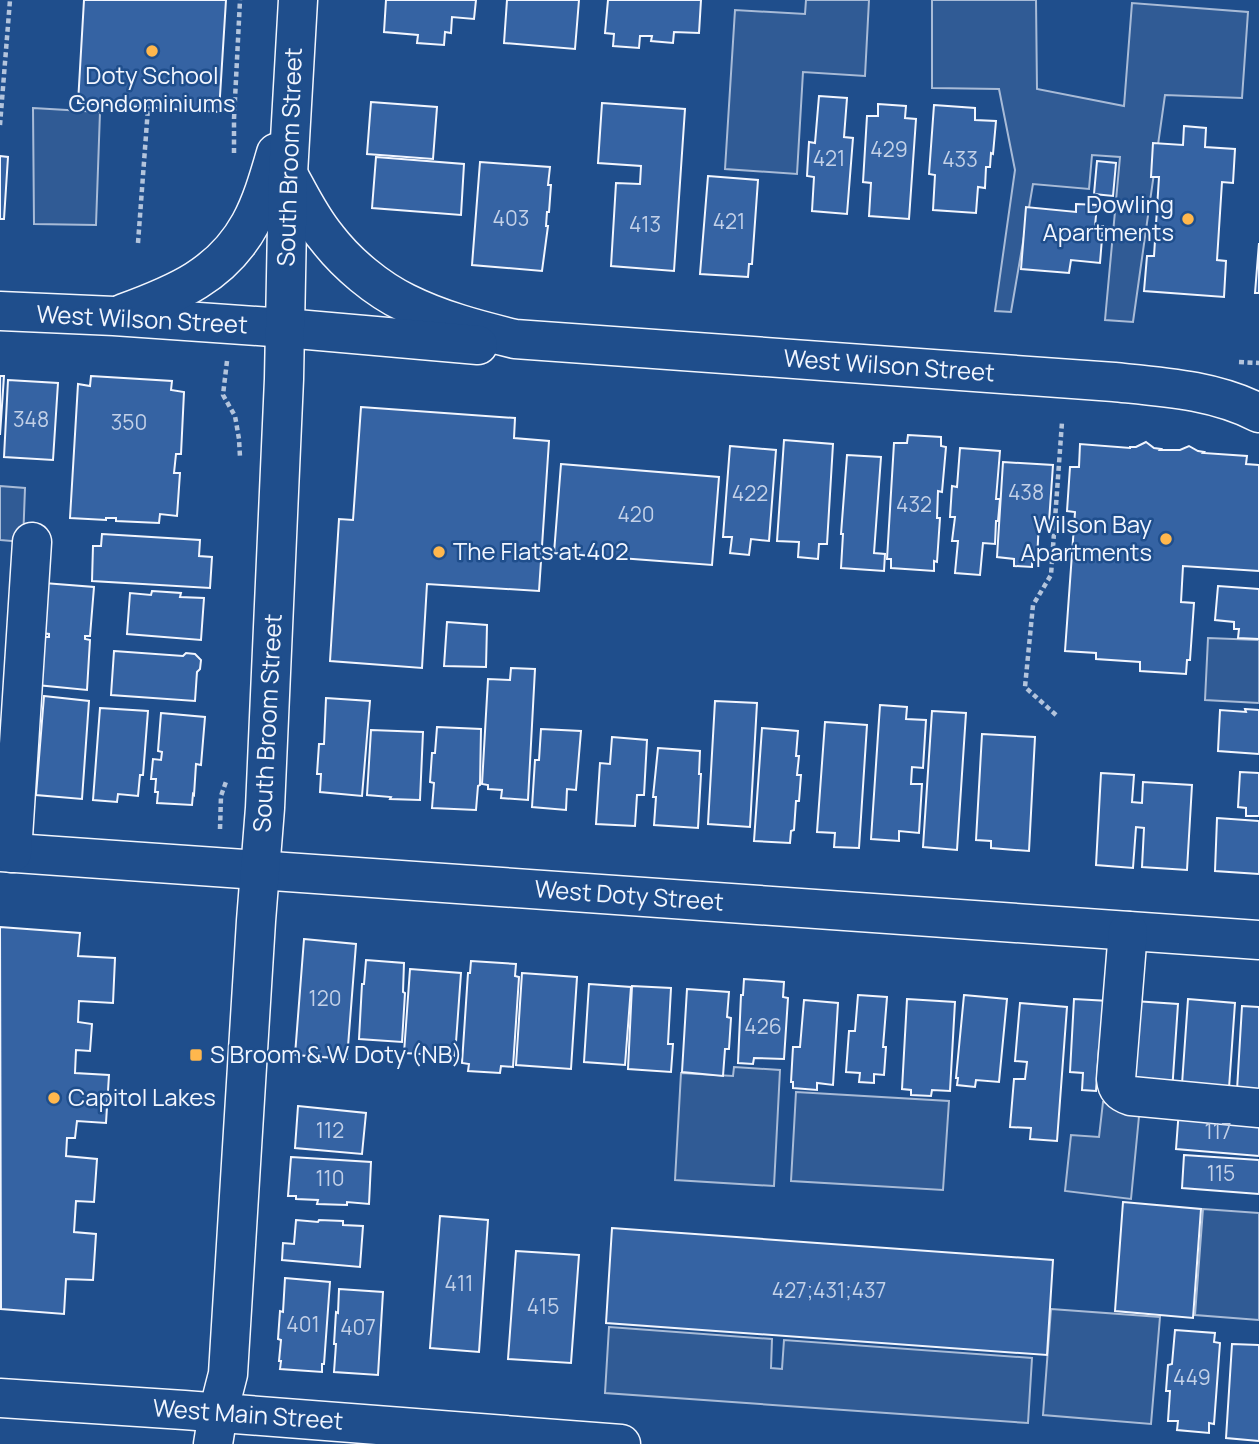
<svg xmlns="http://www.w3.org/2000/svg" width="1259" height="1444" font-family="Manrope,sans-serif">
  <rect width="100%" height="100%" fill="#1f4e8c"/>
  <g fill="#305b95" stroke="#a8bbd7" stroke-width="2">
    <path d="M806 0H869L865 76 803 72 797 174 725 169 735 10 805 14Z"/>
    <path d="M932 0H1036L1037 89 1124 106 1132 3 1248 12 1242 98 1165 95 1133 322 1105 320 1120 157 1092 155 1089 189 1033 184 1011 312 995 311 1015 170 999 89 932 88Z"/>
    <path d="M33 108 100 112 96 225 34 224Z"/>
    <path d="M0 486 25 488 23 542 0 540Z"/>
    <path d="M1208 638 1259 640V703L1205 700Z"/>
    <path d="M734 1067 780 1070 774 1186 675 1180 681 1073 733 1076Z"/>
    <path d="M796 1092 949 1101 943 1190 791 1181Z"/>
    <path d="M1103 1102 1140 1106 1131 1199 1065 1191 1071 1135 1099 1137Z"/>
    <path d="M1203 1209 1259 1213V1320L1195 1315Z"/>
    <path d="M1051 1309 1160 1317 1151 1424 1043 1415Z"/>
    <path d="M609 1327 772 1339 771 1368 782 1369 784 1340 1032 1358 1028 1423 605 1393Z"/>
  </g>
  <g fill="#3563a3" stroke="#f2f6ff" stroke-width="2">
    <path d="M84 0H226L219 112 78 103Z"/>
    <path d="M386 0H476L474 19 452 17 451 33 445 32 444 45 417 43 418 35 384 32Z"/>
    <path d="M507 0H579L575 49 504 43Z"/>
    <path d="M608 0H701L699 33 674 32 673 43 651 41 652 36H640L639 48 613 46 614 34 605 33Z"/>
    <path d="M819 96 847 98 844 137 853 138 847 214 812 211 814 177 807 176 809 142 815 143Z"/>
    <path d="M371 102 437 107 433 159 367 154Z"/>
    <path d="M602 103 685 109 674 271 611 266 616 183 640 184 641 166 598 163Z"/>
    <path d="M878 104 906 106 905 118 916 119 909 219 869 216 871 183 863 182 867 116H878Z"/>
    <path d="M934 105 975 108V120L996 121 993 154 991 153 990 167H986L985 188 978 187 976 213 933 210 935 175 929 174Z"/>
    <path d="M1184 126 1206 128 1205 147 1235 149 1233 183 1222 182 1217 260 1226 261 1224 297 1144 291 1147 256H1154L1159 177H1151L1153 143 1183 145Z"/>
    <path d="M0 156 8 157 4 219H0Z"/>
    <path d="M376 157 464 164 461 215 372 208Z"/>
    <path d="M1097 161 1116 163 1113 196 1094 194Z"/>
    <path d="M480 162 550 167 548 185H551L549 212H547L546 226H548L542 271 472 265Z"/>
    <path d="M708 176 758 180 752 264H749L748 277 700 274Z"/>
    <path d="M1076 204 1097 205 1095 226H1103L1100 263 1071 260 1069 273 1021 269 1026 207 1076 212Z"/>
    <path d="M1259 243V293H1255Z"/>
    <path d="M0 376H4L0 435Z"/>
    <path d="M91 376 172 381 171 390 184 392 181 454H176L174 473H180L177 516 160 514 159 523 116 521V518H106V520L70 518 78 384 90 386Z"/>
    <path d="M8 380 58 383 53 460 4 457Z"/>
    <path d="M361 407 515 418 514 438 549 441 539 591 427 584 422 668 330 661 339 519 353 520Z"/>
    <path d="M908 435 941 437V446L946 447 942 492 938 491 937 518H940L937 562 934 561V571L891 568V559H887L894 443H907Z"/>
    <path d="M784 440 833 444 827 544H819L818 559 798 557 799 542 777 541Z"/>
    <path d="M1146 442 1154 448 1161 449 1160 450H1180L1189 446 1198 451 1204 452 1203 453 1247 456 1246 464 1259 465V571L1183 566 1181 602 1194 603 1190 660H1187L1186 674 1140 671V662L1096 659V653L1065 651 1075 512 1067 511 1070 467H1079L1080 444 1130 448V447H1136Z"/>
    <path d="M730 446 776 450 769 541 751 539 749 555 730 553 732 537H723Z"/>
    <path d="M960 448 1000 451 996 499H1000L998 521H996L995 544 983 543 980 575 955 573 958 541H952L955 517H950L952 486 957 487Z"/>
    <path d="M847 455 881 457 874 553 885 554 884 571 841 568 843 534H841Z"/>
    <path d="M1003 462 1053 465 1049 522 1039 521 1037 560H1032V567L1014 566V559L997 557Z"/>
    <path d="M561 464 719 477 712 565 554 553Z"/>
    <path d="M102 534 200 540 199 556 212 557 210 588 92 581 93 546H101Z"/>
    <path d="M44 583 94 587 90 636H85V639L90 640 87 690 37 685 41 637H49V634L41 633Z"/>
    <path d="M1218 586 1259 589V639L1238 638 1239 629H1234V622L1215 620Z"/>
    <path d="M152 591 181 593 180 597 204 598 201 640 127 634 130 593 151 595Z"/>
    <path d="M447 622 487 625 486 667 444 666Z"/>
    <path d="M114 651 183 656 186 653 195 654 201 660 200 669 197 672 195 701 111 695Z"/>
    <path d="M511 668 535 669 528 800 501 798 502 790 488 789V785L482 784 488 679 510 680Z"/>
    <path d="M44 696 89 701 82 799 36 795Z"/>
    <path d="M326 698 370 701 362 796 320 792 321 774H317L319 744H324Z"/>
    <path d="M715 701 757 703 750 827 708 824Z"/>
    <path d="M880 705 907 707 906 719 926 720 923 768 912 767 911 784H922L919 833 899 831V841L871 839Z"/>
    <path d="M100 708 148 711 143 775H140L138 796 118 794 117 802 93 800Z"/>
    <path d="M1245 709 1259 710V754L1218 751 1220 710 1246 712Z"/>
    <path d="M932 711 966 713 957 850 923 847Z"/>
    <path d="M161 713 205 717 201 765 196 764 194 795 193 794 192 805 157 803 158 792H155L156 779H151L153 759 161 760 162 752 158 751Z"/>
    <path d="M825 722 867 725 859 848 834 847 835 833 817 832Z"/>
    <path d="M437 727 481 729 480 785 478 786 476 810 432 808 434 783 430 782 432 753H435Z"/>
    <path d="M762 728 798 731 796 756H799L797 775H801L799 801H796L794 830 791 831 790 843 754 841Z"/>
    <path d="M541 729 581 731 576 790 567 789 566 810 532 807 535 760H539Z"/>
    <path d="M371 730 423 732 420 800 390 799 391 797 367 795Z"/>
    <path d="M982 734 1035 737 1029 851 991 848V841L976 840Z"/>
    <path d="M612 737 647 740 644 795H637L635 826 596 824 600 763 610 764Z"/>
    <path d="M658 748 700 751 699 774H701L698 828 654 825 656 797H653Z"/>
    <path d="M1240 772 1259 773V816H1246V808L1238 807Z"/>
    <path d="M1101 773 1134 775 1132 802 1142 803 1143 782 1192 785 1187 870 1142 867 1144 828 1136 827 1133 868 1096 865Z"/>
    <path d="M1217 818 1259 821V874L1215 871Z"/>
    <path d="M0 927 80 933 78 956 115 958 113 1003 79 1001 78 1022 92 1024 90 1051 76 1050 75 1073 109 1075 106 1123 77 1121 75 1138H67L66 1156 97 1159 94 1202 76 1201 74 1232 96 1234 93 1280 66 1279 64 1314 1 1309Z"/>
    <path d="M304 939 356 944 347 1059 295 1055Z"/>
    <path d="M366 960 404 963 403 992 405 993 402 1042 359 1039 362 984H364Z"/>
    <path d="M471 961 516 964 515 976 519 977 513 1067 501 1066 500 1073 468 1071 469 1064 462 1063 468 973H470Z"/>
    <path d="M410 969 461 973 455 1056 404 1053Z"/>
    <path d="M522 973 577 977 571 1069 516 1065Z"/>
    <path d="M744 979 784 982 783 997 788 998 784 1059 754 1058 753 1064 738 1063 741 995H743Z"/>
    <path d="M589 984 631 987 625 1065 584 1062Z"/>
    <path d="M632 986 671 988 668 1044H673L671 1072 628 1069Z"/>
    <path d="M687 989 729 992 727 1017 731 1018 729 1049H725L723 1076 682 1072Z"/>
    <path d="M858 995 887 997 883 1047H886L884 1075 874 1074V1083L859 1082 860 1073 846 1072 849 1031H855Z"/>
    <path d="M964 995 1007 999 999 1082 976 1080 975 1087 957 1085 958 1078H956Z"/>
    <path d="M907 999 955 1002 950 1091 932 1090 931 1096 911 1095V1090L902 1089Z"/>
    <path d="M1074 999 1109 1001 1107 1049 1099 1048 1096 1091 1082 1090 1083 1073 1070 1072Z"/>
    <path d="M1188 999 1235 1003 1229 1088 1182 1084Z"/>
    <path d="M804 1000 838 1003 833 1085 817 1083V1090L793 1088V1082H791L793 1047H800Z"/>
    <path d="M1134 1001 1178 1004 1172 1092 1128 1089Z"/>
    <path d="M1020 1003 1067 1007 1057 1141 1030 1139 1031 1128 1010 1127 1014 1079H1025L1027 1062 1015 1061Z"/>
    <path d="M1242 1006 1259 1007V1091L1237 1090Z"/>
    <path d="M298 1106 366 1113 362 1154 295 1148Z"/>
    <path d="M1179 1109 1259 1115V1156L1176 1149Z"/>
    <path d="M1184 1155 1259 1160V1194L1182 1188Z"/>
    <path d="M291 1157 371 1162 369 1204 347 1202V1205L317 1204 318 1200 296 1199V1196H288Z"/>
    <path d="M1123 1202 1201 1209 1193 1318 1115 1311Z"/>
    <path d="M440 1216 488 1220 479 1352 430 1348Z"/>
    <path d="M296 1220 318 1222 319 1220 343 1221V1225L363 1226 360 1267 282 1260 283 1243 294 1244Z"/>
    <path d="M612 1228 1053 1260 1047 1355 606 1323Z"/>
    <path d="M516 1251 579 1255 571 1363 508 1359Z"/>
    <path d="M285 1278 330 1282 324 1364H322V1372L280 1369 281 1361H279L281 1340 278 1339 280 1311 283 1312Z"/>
    <path d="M339 1289 383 1292 378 1375 334 1372 336 1344H334L336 1312 338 1313Z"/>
    <path d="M1175 1330 1215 1333 1214 1342 1220 1343 1214 1424 1209 1423V1433L1177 1430 1178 1421H1168L1170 1391H1166L1168 1365 1172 1364Z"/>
    <path d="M1232 1344 1259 1345V1441L1226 1438Z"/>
  </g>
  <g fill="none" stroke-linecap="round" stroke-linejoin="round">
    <defs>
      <g id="minor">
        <path d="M288 174C300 196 311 219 327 238 347 264 377 289 406 303 440 320 478 330 515 339L1114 382C1164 387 1214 390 1259 413"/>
        <path d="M0 311 114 316 285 328 478 345"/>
        <path d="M124 313C176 294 222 275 250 224 262 202 269 177 276 153"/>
        <path d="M0 852 1259 940"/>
        <path d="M12 853 32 542"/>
        <path d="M1128 931 1116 1079C1117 1089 1121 1093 1131 1096L1259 1108"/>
        <path d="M0 1398 184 1410 621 1444"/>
        <path d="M213 1444 218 1413 228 1374 256 921 265 808 284 379 288 174 298 0"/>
      </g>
    </defs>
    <use href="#minor" stroke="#f2f6ff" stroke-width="41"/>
    <g stroke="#b3c4dc" stroke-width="4.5" stroke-dasharray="5 3.5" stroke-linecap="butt">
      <path d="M0 125 10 0"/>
      <path d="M234 153V119L240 0"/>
      <path d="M138 243 148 108"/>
      <path d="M227 361 223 395 235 416 239 439 240 457"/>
      <path d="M1239 362 1259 363"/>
      <path d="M1056 715 1025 687 1033 605 1051 575 1062 422"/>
      <path d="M220 829 221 796 227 779"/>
    </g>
    <use href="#minor" stroke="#1f4e8c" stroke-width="38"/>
  </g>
  <g fill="#ffb74d" stroke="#1f4e8c" stroke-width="2.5">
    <circle cx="152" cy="51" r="7"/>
    <circle cx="1188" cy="219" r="7"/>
    <circle cx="1166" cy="539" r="7"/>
    <circle cx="439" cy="552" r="7"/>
    <rect x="189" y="1048" width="14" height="14" rx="3.5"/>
    <circle cx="54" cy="1098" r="7"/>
  </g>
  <g text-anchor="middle" stroke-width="5" stroke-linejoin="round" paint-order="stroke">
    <g font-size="21" fill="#c3d1e8">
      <text x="889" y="157">429</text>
      <text x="829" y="166">421</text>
      <text x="960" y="167">433</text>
      <text x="511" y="226">403</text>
      <text x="729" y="229">421</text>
      <text x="645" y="232">413</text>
      <text x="31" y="427">348</text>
      <text x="129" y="430">350</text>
      <text x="1026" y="500">438</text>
      <text x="750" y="501">422</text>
      <text x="914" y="512">432</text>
      <text x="636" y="522">420</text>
      <text x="325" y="1006">120</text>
      <text x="763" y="1034">426</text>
      <text x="330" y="1138">112</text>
      <text x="1218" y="1139">117</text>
      <text x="1221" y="1181">115</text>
      <text x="330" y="1186">110</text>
      <text x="459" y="1291">411</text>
      <text x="829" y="1298">427;431;437</text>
      <text x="543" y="1314">415</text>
      <text x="303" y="1332">401</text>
      <text x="358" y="1335">407</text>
      <text x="1192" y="1385">449</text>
    </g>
    <g font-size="24" fill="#f2f6ff" stroke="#1f4e8c" text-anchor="start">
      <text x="152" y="84" text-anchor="middle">Doty School<tspan x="152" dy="28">Condominiums</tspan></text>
      <text x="1174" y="213" text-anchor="end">Dowling<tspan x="1174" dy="28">Apartments</tspan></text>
      <text x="1152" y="533" text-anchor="end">Wilson Bay<tspan x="1152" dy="28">Apartments</tspan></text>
      <text x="453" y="560">The Flats at 402</text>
      <text x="210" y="1063">S Broom &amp; W Doty (NB)</text>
      <text x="68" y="1106">Capitol Lakes</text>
    </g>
    <g font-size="24" fill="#f2f6ff" stroke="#1f4e8c">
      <text transform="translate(290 157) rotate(-88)" y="8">South Broom Street</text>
      <text transform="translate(142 320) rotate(3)" y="8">West Wilson Street</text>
      <text transform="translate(889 366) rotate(4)" y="8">West Wilson Street</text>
      <text transform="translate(268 723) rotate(-87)" y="8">South Broom Street</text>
      <text transform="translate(629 896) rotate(4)" y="8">West Doty Street</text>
      <text transform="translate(248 1415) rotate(4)" y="8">West Main Street</text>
    </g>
  </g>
</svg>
